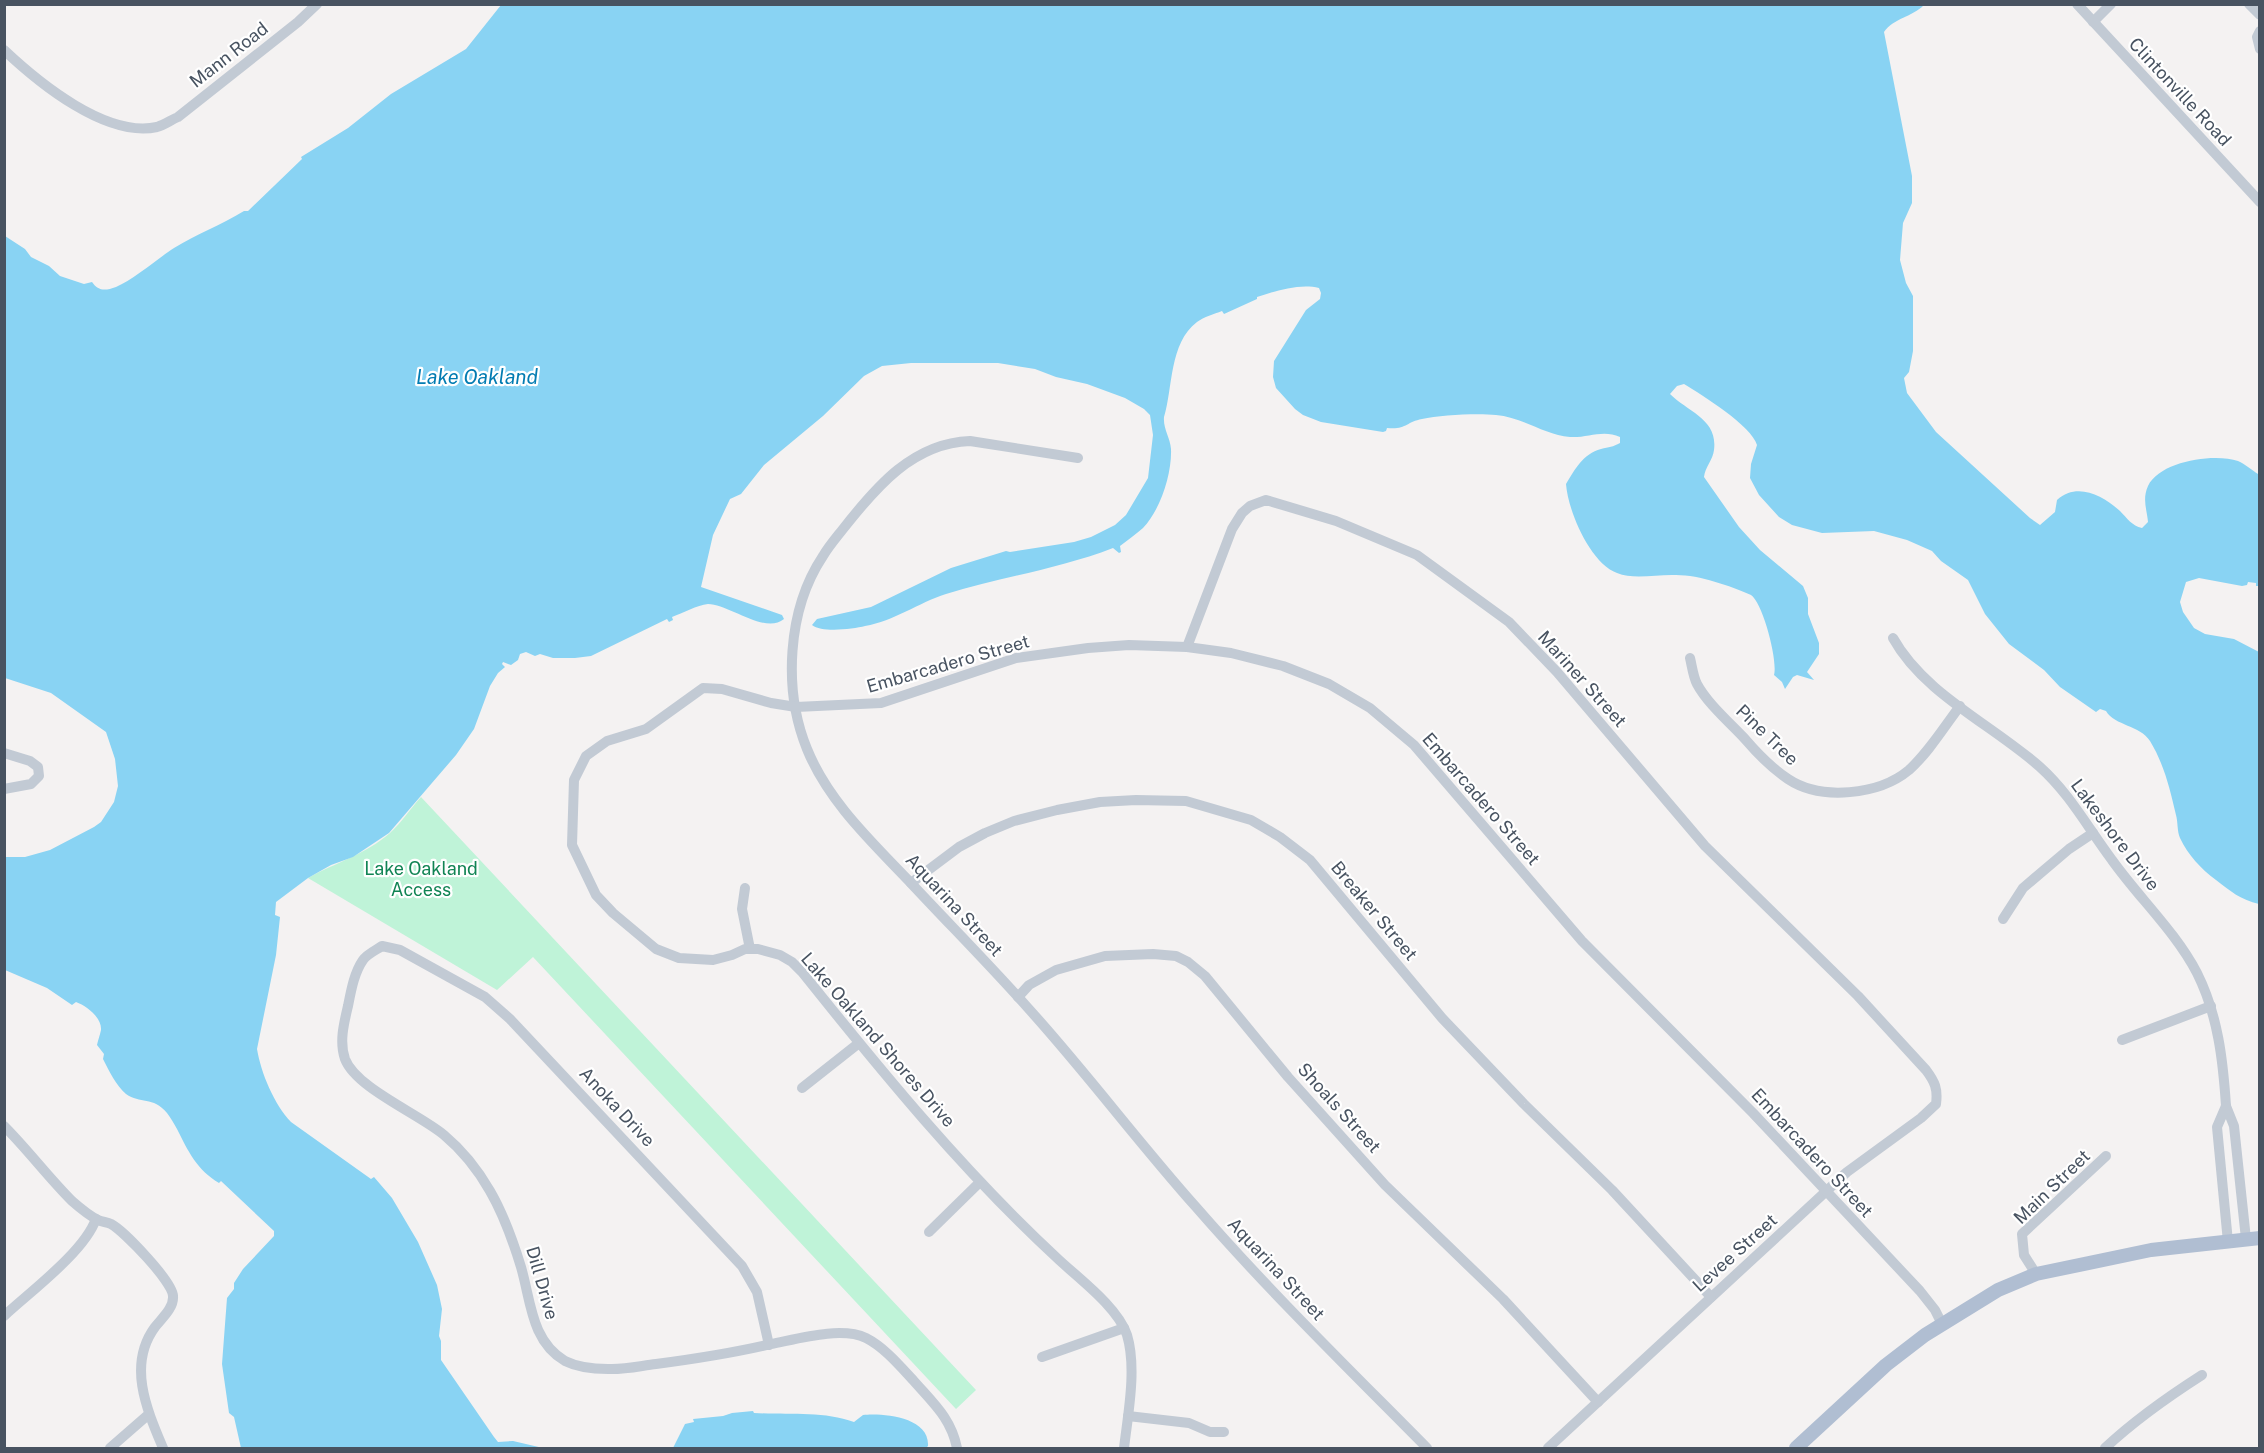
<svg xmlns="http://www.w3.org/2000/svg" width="2264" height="1453" font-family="'Public Sans',sans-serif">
  <rect width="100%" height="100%" fill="#f4f2f2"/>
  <path fill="#bff3d8" d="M421 797 976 1390 956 1409 533 957 497 990 308 878C335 863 366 854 390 833 402 822 410 809 421 797Z"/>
  <g fill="#89d3f3">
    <path d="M501 5H1924C1912 17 1894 18 1884 32L1912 176V203L1903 223 1900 260 1906 283 1913 296V351L1909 372 1904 378 1907 393 1936 432 2030 518 2040 525 2055 512 2057 500C2077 482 2102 495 2120 511 2127 518 2132 526 2142 528L2148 522C2147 510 2142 499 2148 486 2160 461 2214 453 2238 461 2245 464 2252 470 2258 474L2260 477 2259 586H2256V583L2248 582 2247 585 2242 586 2199 578 2186 582 2180 602 2183 612 2194 628 2205 634 2234 639 2259 652V904C2241 900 2230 891 2216 880 2201 869 2188 855 2180 838 2177 831 2178 822 2176 815 2170 789 2164 764 2150 741 2140 725 2115 726 2106 711L2100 709 2096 712 2060 687 2044 670 2009 644 1985 614 1968 580 1941 561 1932 551 1907 540 1874 531 1822 533 1792 525 1779 517 1759 495 1750 478 1751 464 1757 445C1752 426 1702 395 1684 384L1677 386 1670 394C1688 412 1718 419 1714 450 1713 460 1705 467 1704 477L1739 527 1760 550 1803 586 1808 598V614L1819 643V654L1807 672 1814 680 1797 675 1793 677 1785 689 1782 682 1774 675C1778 661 1763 603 1751 595 1730 586 1700 575 1676 575 1658 574 1634 580 1617 573 1590 563 1568 511 1566 484 1575 469 1583 454 1601 449 1609 447 1613 447 1620 443V437C1603 429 1588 438 1570 437 1544 435 1522 417 1496 415 1477 413 1440 415 1422 419 1406 422 1406 430 1387 428L1386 431 1383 432 1321 422 1303 415 1295 409 1276 388 1273 377 1274 361 1306 310 1320 299 1321 293 1319 288C1300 283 1275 291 1257 297V299L1224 314 1222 311C1214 314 1204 317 1197 322 1169 343 1173 388 1164 417 1163 429 1170 437 1171 449 1172 473 1161 509 1143 528 1136 534 1128 540 1120 546L1121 552 1119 553 1113 548C1059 569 1001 577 946 594 918 603 894 621 865 626 853 629 822 633 812 625L817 619 871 607 951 568 1006 551 1010 552 1074 542 1091 537 1115 525 1126 515 1148 478 1153 435 1150 415 1144 409 1125 398 1087 384 1056 377 1035 369 998 363H911L882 366 864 376 823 416 764 465 741 494 730 499 713 535 701 587 782 615 784 619C765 635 729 604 708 604 697 605 683 613 672 617L673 620 669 622 667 619 591 656 575 658H553L540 654 535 656 526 652 520 654 518 660 511 665 503 662 502 664 505 667 498 673 490 686 474 729 456 755 389 833 353 857 331 865 308 878 276 902 275 915 280 917 276 955 257 1049C261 1073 274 1104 291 1122L371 1179 374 1177 392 1198 418 1242 437 1285 442 1309 439 1336 441 1341V1360L494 1437 498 1442 513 1441 543 1448H241L234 1417 229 1413 222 1364 227 1298 234 1289V1283L243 1269 274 1236V1231L221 1181 219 1183C197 1170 188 1151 177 1129 174 1124 171 1118 167 1113 153 1096 140 1104 126 1094 116 1085 109 1071 103 1059L104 1054 97 1045C98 1040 100 1035 101 1030 102 1018 87 1006 76 1002L72 1005 47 988 5 970V857H25L50 850 94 827 101 822 114 802 118 786 115 759 106 732 51 693 5 678V236L25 249 31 257 49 266 60 276 84 284 92 282C98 291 105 291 116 287 133 280 157 259 174 248 197 234 221 225 244 211H248L302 159 301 157 348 128 391 94 466 49Z"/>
    <path d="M753 1411 754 1413C788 1415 823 1411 854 1422L863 1415C880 1413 930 1416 928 1446L926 1448H673L685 1424 694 1422 693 1419 723 1416 732 1413Z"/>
  </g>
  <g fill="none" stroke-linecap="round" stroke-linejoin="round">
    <g stroke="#c2cad4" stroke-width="10">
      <path d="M2077 4 2260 202"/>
      <path d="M2249 4 2260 15"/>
      <path d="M2093 22 2111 4"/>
      <path d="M2260 31 2257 37 2260 49"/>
      <path d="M4 50C39 83 106 138 157 127 164 125 171 120 178 117L298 22 317 4"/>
      <path d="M1078 458 970 441C913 443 876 487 843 529 836 538 829 546 823 556 787 610 783 690 807 749 828 801 871 841 909 881 948 923 989 964 1028 1008 1086 1072 1138 1142 1196 1207 1269 1291 1349 1369 1427 1448"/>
      <path d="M1893 638C1924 694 1993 725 2040 767 2070 794 2088 828 2112 860 2139 898 2175 931 2197 973 2218 1015 2223 1060 2226 1106"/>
      <path d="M1187 647 1232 529 1242 513 1250 506 1266 500 1336 521 1417 555 1509 622 1557 672 1705 846 1858 996 1926 1070C1935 1082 1938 1089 1936 1104L1921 1118 1847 1172 1548 1448"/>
      <path d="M1690 658C1692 666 1693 676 1697 684 1707 703 1730 723 1745 739 1757 753 1773 769 1788 779 1821 801 1879 795 1909 770 1929 752 1944 727 1960 706"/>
      <path d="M4 753 30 761 38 767 39 776 31 784 4 789"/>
      <path d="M911 883 959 847 985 833 1014 821 1057 810 1100 802 1136 800 1186 801 1251 820 1280 837 1310 860 1442 1018 1524 1104 1612 1190 1711 1297"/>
      <path d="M745 888 742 909 750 949"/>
      <path d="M2003 919 2023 888 2069 849 2093 833"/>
      <path d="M1018 997 1029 985 1056 970 1105 956 1153 954 1176 956 1188 962 1205 976 1288 1077 1385 1185 1503 1299 1598 1402"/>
      <path d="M2122 1040 2211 1006"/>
      <path d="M802 1088 859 1043"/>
      <path d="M4 1126C28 1150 48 1177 72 1201 80 1208 88 1215 98 1220 102 1222 107 1222 111 1224 124 1231 173 1282 173 1296 174 1308 162 1318 155 1327 127 1365 147 1410 163 1448"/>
      <path d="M929 1232 980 1182"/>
      <path d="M2228 1242 2217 1127 2226 1106 2234 1126 2246 1239"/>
      <path d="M2036 1274 2024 1255 2022 1234 2106 1156"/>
      <path d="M4 1316C31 1291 84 1252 96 1219"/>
      <path d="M769 1345 757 1292 742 1266 510 1019 485 997 400 950 382 946C376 950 367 954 363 960 354 973 351 991 348 1006 344 1023 339 1042 345 1059 356 1088 419 1114 444 1135 462 1150 478 1170 490 1191 504 1215 513 1241 521 1267 531 1301 531 1341 565 1361 577 1367 594 1369 608 1369 623 1370 640 1366 656 1364 694 1359 733 1353 771 1344 797 1339 841 1326 866 1338 884 1347 900 1366 913 1380 933 1403 951 1418 957 1448"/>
      <path d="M1042 1357 1124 1328"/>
      <path d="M1128 1416 1189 1423 1210 1432H1224"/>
      <path d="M110 1448 149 1414"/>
      <path d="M1124 1448C1128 1414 1137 1368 1127 1335 1118 1307 1078 1278 1057 1258 963 1171 882 1072 802 972L792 962 780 955 758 949H745L732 955 713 960 679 958 656 949 613 913 596 895 572 845 574 780 586 756 607 741 646 729 703 688 722 689 771 703 796 707 881 703 1016 658 1088 648 1129 645 1187 647 1231 653 1283 666 1329 684 1370 708 1414 745 1582 941 1753 1113 1920 1291 1935 1310 1942 1324"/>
      <path d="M2105 1448C2136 1419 2166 1398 2202 1375"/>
    </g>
    <path stroke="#b0bed2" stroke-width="14" d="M1796 1448 1886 1365 1925 1335 1998 1290 2036 1274 2151 1250 2260 1238"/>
  </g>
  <g text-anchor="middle" stroke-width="4.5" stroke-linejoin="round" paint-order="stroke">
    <g font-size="18" fill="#485361" stroke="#fff">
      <text transform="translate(229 55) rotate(-38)" y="6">Mann Road</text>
      <text transform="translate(2180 92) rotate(47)" y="6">Clintonville Road</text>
      <text transform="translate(948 664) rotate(-16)" y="6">Embarcadero Street</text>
      <text transform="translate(1582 679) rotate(48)" y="6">Mariner Street</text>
      <text transform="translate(1767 735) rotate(44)" y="6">Pine Tree</text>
      <text transform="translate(1481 799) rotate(49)" y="6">Embarcadero Street</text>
      <text transform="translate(2115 835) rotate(53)" y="6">Lakeshore Drive</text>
      <text transform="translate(954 905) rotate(47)" y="6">Aquarina Street</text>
      <text transform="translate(1374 911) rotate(50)" y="6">Breaker Street</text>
      <text transform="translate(878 1040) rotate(49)" y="6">Lake Oakland Shores Drive</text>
      <text transform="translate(617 1107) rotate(47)" y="6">Anoka Drive</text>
      <text transform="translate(1339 1108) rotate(48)" y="6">Shoals Street</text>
      <text transform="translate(1812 1153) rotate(47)" y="6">Embarcadero Street</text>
      <text transform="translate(2052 1187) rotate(-44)" y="6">Main Street</text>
      <text transform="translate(1735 1253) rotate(-42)" y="6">Levee Street</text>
      <text transform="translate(1276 1269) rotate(47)" y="6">Aquarina Street</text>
      <text transform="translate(542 1283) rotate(74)" y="6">Dill Drive</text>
    </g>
    <g font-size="18" fill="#118454" stroke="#fff">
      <text x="421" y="875">Lake Oakland<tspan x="421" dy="21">Access</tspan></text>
    </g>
    <g font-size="20" font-style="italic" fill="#037cb2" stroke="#fff">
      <text x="477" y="384">Lake Oakland</text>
    </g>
  </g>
  <rect width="2264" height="1453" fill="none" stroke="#485361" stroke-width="12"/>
</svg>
